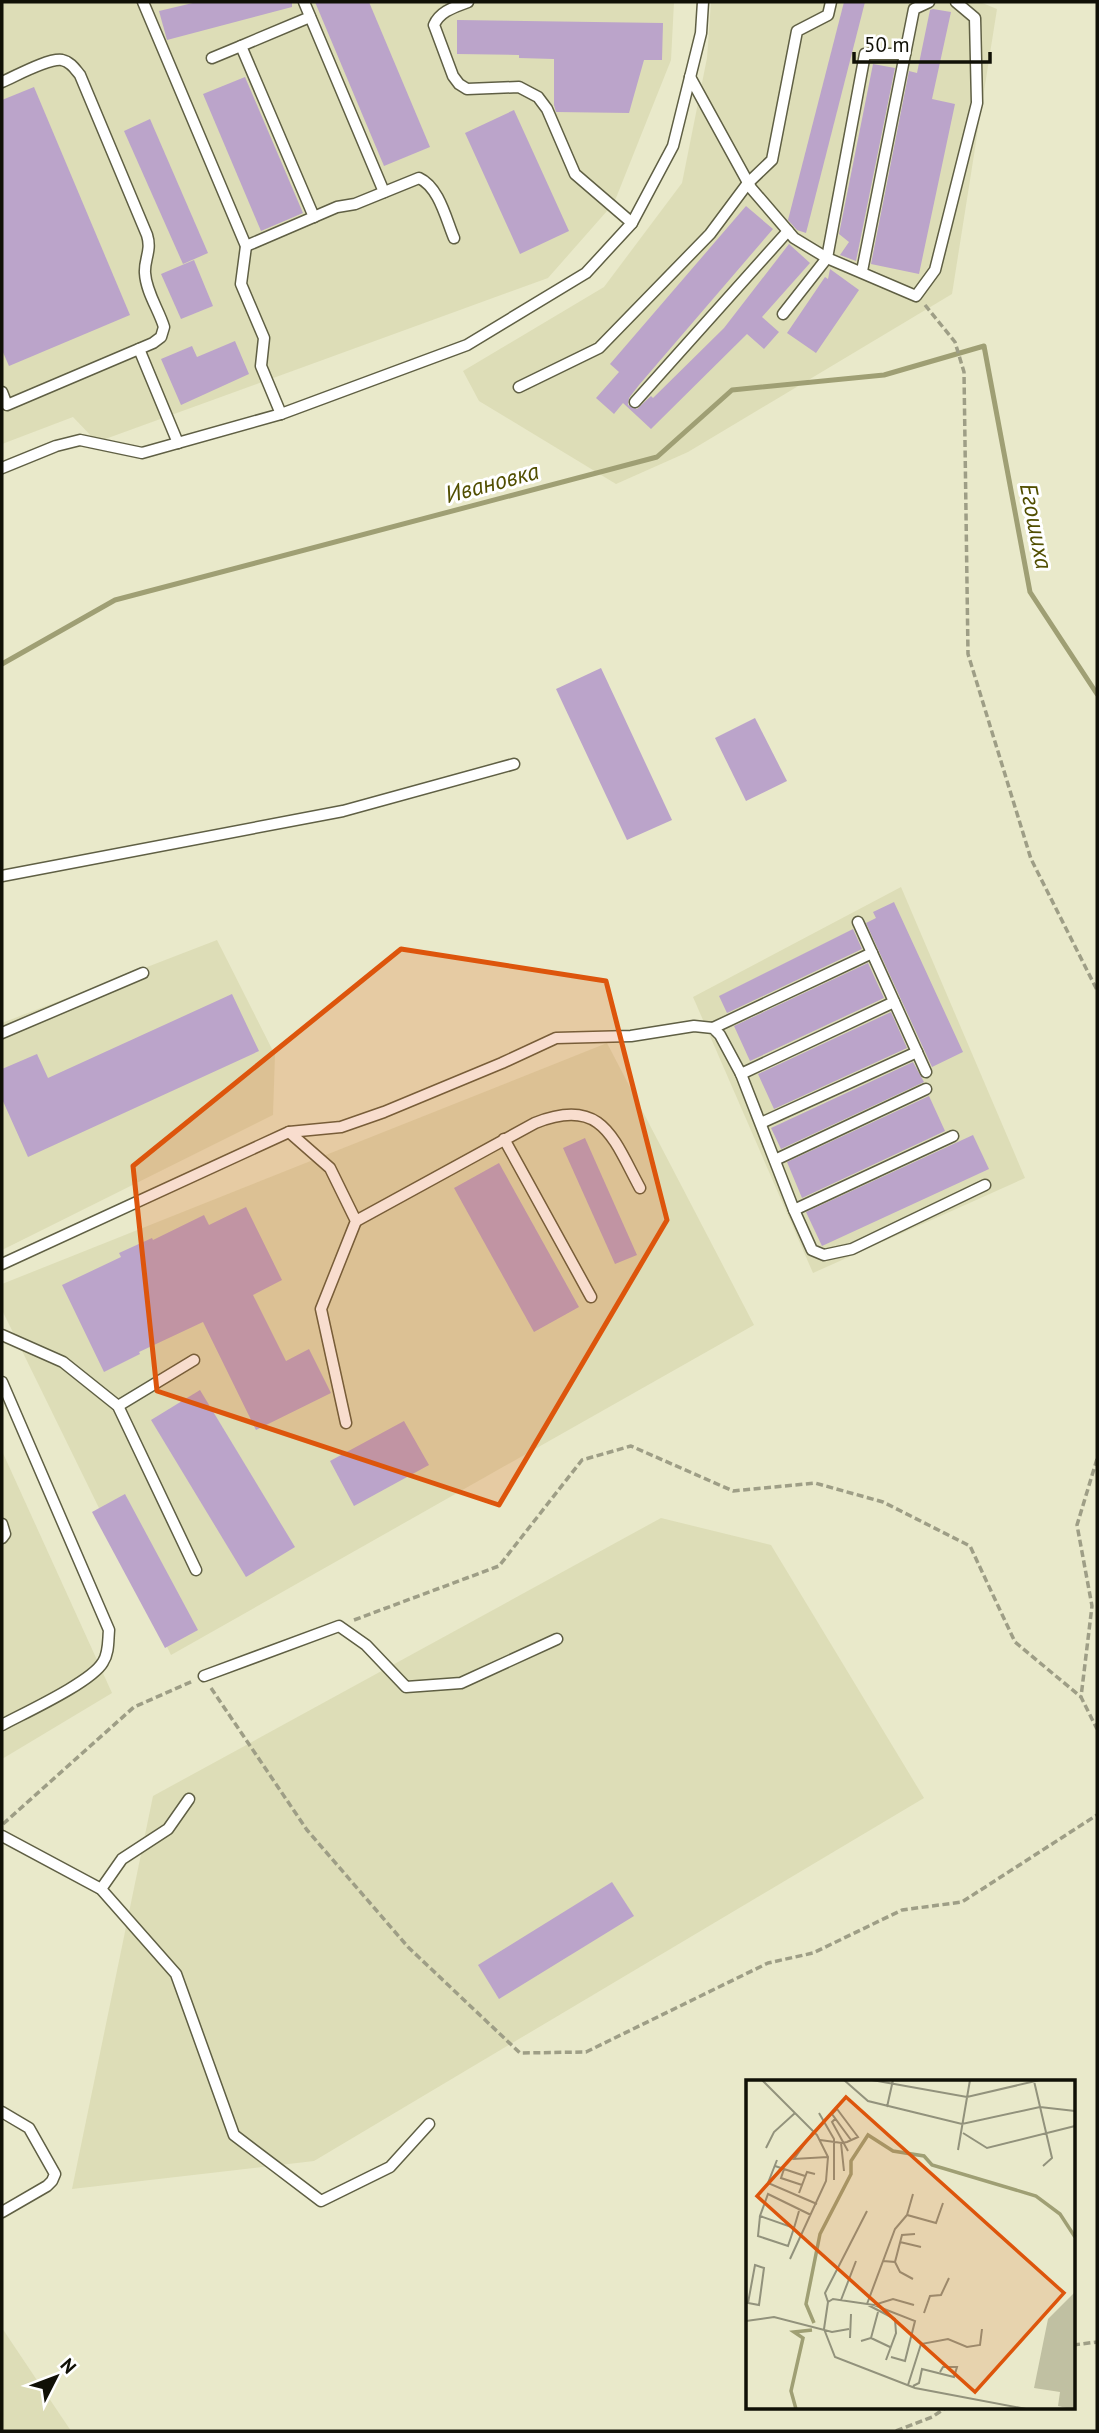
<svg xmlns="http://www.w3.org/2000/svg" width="1099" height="2433" font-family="'PT Sans',sans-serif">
  <rect width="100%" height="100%" fill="#e9e9ca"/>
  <g fill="#ddddb7">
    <path d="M2 2H674L671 60 614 203 548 278 97 442 73 417 2 444Z"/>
    <path d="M711 2H980L997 9 952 294 688 452 616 484 479 401 463 371 604 287 682 183 707 58Z"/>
    <path d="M901 887 1025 1178 813 1273 693 997Z"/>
    <path d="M217 940 275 1055 273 1115 2 1250V1023Z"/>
    <path d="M607 1043 754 1325 171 1655 2 1310V1284Z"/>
    <path d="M2 1451 112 1693 2 1759Z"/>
    <path d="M661 1518 771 1545 924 1798 314 2161 72 2189 153 1796Z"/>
    <path d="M2 2328 71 2431H2Z"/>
  </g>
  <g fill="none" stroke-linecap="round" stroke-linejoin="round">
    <path stroke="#9f9f74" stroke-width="5" d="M2 664 115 600 657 457 732 390 884 375 984 346 1030 592 1097 694"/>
  </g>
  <g fill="#bba4ca">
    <path d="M197 2H292V7L167 40 159 11Z"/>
    <path d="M315 2H369L430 147 384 166Z"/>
    <path d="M844 2H865L806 233 797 230 788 220Z"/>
    <path d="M933 9 951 12 932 99 955 104 919 274 871 264 909 71 917 73 930 10Z"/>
    <path d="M457 20 663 23 662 60H644L629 113 556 112 554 105V59L519 58V55L457 54Z"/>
    <path d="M873 64 895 68 856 261 840 255 849 242 839 234Z"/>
    <path d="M245 77 303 213 261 231 203 94Z"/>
    <path d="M34 87 130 315 9 366 2 350V100Z"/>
    <path d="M514 110 569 231 520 254 465 133Z"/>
    <path d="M150 119 208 253 183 264 124 131Z"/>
    <path d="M746 206 773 229 639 385 629 398 628 405 637 409 651 396 653 398 724 328 789 244 810 263 762 317 779 332 764 349 747 334 651 429 623 403 614 414 596 398 619 372 610 364Z"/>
    <path d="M194 260 213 306 181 319 161 274Z"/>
    <path d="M830 269 859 290 816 353 787 333 825 277 828 279Z"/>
    <path d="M235 341 249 374 181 405 161 359 192 346 197 357Z"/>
    <path d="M601 668 672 820 627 840 556 689Z"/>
    <path d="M755 718 787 781 746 801 715 738Z"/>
    <path d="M894 902 963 1052 932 1067 866 923 876 918 873 912Z"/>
    <path d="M853 929 862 949 727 1013 719 996Z"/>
    <path d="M868 963 884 998 750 1061 734 1026Z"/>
    <path d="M232 994 259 1051 28 1157 2 1099V1069L37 1054 48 1078Z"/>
    <path d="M891 1012 907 1048 774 1109 758 1074Z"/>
    <path d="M913 1062 924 1082 781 1149 771 1128Z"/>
    <path d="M929 1096 945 1131 802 1198 787 1162Z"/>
    <path d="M973 1135 989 1169 822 1246 806 1212Z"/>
    <path d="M585 1138 637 1255 615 1264 563 1148Z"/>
    <path d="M499 1163 579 1307 534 1332 454 1188Z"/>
    <path d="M246 1207 282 1280 253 1295 286 1361 309 1349 331 1393 256 1430 203 1322 139 1352 140 1354 104 1372 62 1285 121 1257 119 1253 152 1238 153 1240 204 1215 209 1225Z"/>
    <path d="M200 1390 295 1547 246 1577 151 1420Z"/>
    <path d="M404 1421 429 1465 354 1506 330 1461Z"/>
    <path d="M125 1494 198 1630 165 1648 92 1512Z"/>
    <path d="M612 1882 634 1916 499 1999 478 1965Z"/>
  </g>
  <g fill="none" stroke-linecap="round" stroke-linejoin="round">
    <defs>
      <g id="service">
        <path d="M143 2 246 246 241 284 264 338 261 366 281 414"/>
        <path d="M304 2 384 192"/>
        <path d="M468 2C455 7 440 11 434 25L453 76 459 84 467 89 519 87 538 97 547 109 575 174 632 223"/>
        <path d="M310 17 241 46 314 217"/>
        <path d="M212 58 241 46"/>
        <path d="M690 77 751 188 794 238 827 258 916 296 935 270 977 103 975 18 956 2"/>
        <path d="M2 82C16 76 48 58 62 60 71 62 75 69 80 75L147 235C152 251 144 259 145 273 146 292 159 310 164 327L161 337 153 343 7 405 2 392"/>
        <path d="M246 246 337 207 355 204 419 178C439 187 446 219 454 238"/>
        <path d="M862 271 914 9 929 2"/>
        <path d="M783 314 827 258 865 54H905"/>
        <path d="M139 349 178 443"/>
        <path d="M519 387 599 348 710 234 748 183 772 160 797 31 828 15 831 2"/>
        <path d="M635 402 788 231"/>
        <path d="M2 468 56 446 80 440 142 453 281 414 467 345 586 273 632 223 673 146 701 33 703 2"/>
        <path d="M2 876 343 811 514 764"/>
        <path d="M858 922 926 1072"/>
        <path d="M713 1028 872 953"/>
        <path d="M2 1033 143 973"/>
        <path d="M741 1074 894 1002"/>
        <path d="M761 1123 917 1052"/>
        <path d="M289 1132 330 1168 356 1221 321 1309 346 1423"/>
        <path d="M504 1139 591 1297"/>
        <path d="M775 1160 926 1089"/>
        <path d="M794 1210 953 1136"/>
        <path d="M356 1221 535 1123C602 1096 613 1138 640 1188"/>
        <path d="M2 1264 289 1132 341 1127 384 1112 502 1063 556 1038 631 1036 694 1026 713 1028 720 1035 741 1074 794 1210 812 1250 824 1255 852 1249 985 1185"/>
        <path d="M2 1335 63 1362 118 1406 196 1570"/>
        <path d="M2 1382 109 1630C108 1641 109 1653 103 1662 92 1682 24 1713 2 1725"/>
        <path d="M118 1406 194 1360"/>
        <path d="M2 1524 5 1534 2 1538"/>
        <path d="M204 1676 339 1626 366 1645 406 1687 461 1683 557 1639"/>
        <path d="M2 1836 101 1889 176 1974 234 2135 321 2201 390 2167 429 2124"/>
        <path d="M101 1889 122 1859 168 1829 189 1799"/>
        <path d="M2 2112 29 2128 55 2174 52 2181 47 2186 2 2212"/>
      </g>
    </defs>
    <use href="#service" stroke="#5f5f44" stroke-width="13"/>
    <g stroke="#9e9e86" stroke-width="3.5" stroke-dasharray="7 3.5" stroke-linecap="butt">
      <path d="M925 305 955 342 964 372 968 654 1031 859 1097 990"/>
      <path d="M1097 1459 1077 1525 1092 1606 1081 1697 1097 1729"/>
      <path d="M354 1620 499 1566 582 1460 631 1446 733 1491 815 1483 883 1502 970 1546 1015 1642 1081 1697"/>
      <path d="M211 1688 307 1830 408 1947 520 2053 586 2052 768 1963 813 1953 902 1910 962 1902 1097 1815"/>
      <path d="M3 1824 134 1707 193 1681"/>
      <path d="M1073 2345 1097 2342"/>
      <path d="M896 2431 932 2417 947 2407"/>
    </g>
    <use href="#service" stroke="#fff" stroke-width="10"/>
  </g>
  <path fill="#dd550c" fill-opacity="0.2" stroke="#dd550c" stroke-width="5" stroke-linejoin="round" d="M401 949 606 981 667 1220 499 1505 157 1391 133 1166Z"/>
  <g text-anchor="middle" stroke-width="6" stroke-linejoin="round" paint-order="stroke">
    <g font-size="24" font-style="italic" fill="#514e00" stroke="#fff">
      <text transform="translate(492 483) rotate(-15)" y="8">Ивановка</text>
      <text transform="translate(1036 526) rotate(79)" y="8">Егошиха</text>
    </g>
  </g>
  <g transform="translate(746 2080)">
    <rect width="329" height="329" fill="#e9e9ca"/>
    <path d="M329 212V329H325L312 326 314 312 288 308 302 239Z" fill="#c0c0a2"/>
    <path fill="none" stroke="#9f9f74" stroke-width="3.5" d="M68 243 60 224 74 154 105 94V81L122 55 147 71 178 76 186 85 290 116 314 134 329 157M50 329 45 311 57 258 48 252 66 250"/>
    <path fill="none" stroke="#92927c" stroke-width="2" d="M16 0 71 55 82 77 80 101 44 179M98 0 122 21 216 44 294 27 329 31M126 0 221 17 294 0M288 1 306 78 297 86M141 27 147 0M73 33 88 59V100M89 39 86 42 102 71M67 52 48 79 82 77M217 53 241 68 329 46M74 60 96 63 101 62 112 57 91 29 86 34 105 60M95 63 98 91M20 68 28 52 49 33M212 70 224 0M31 80 22 103 71 124M29 86 59 96M38 89 35 98 56 105M53 113 61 92 69 94M53 131 48 148 14 136 22 114 65 135M121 131 79 213 82 222 78 249 89 277 169 308 280 329M161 135 167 114M14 136 12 156 42 166 48 148M154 162 175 167M137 181 149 182 154 192 167 199M149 182 156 155 169 154M9 185 18 188 13 225 2 223ZM95 220 110 181M82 222 87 219 128 225 147 219 168 225M121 224 149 149 161 135 190 143 197 123M122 225 149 239 150 253 140 280M128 225 169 241 159 281 145 277M178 233 184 216 195 215 203 198M0 241 28 237 86 252 103 249M104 258 105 234M125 258 144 267M115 261 125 258 132 232M162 305 175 264 202 259 221 267 234 265 236 249M167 306 173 303 176 289 208 297 211 287H197L194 292"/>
    <path fill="#dd550c" fill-opacity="0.15" stroke="#dd550c" stroke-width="3.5" d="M100 17 318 213 229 312 11 116Z"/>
    <rect width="329" height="329" fill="none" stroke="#101006" stroke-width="3.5"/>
  </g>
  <rect width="1099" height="2433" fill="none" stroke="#101006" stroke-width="7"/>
  <g transform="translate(56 2377) rotate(48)" stroke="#ffffff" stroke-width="5" paint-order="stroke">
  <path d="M0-5L12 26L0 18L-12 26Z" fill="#101006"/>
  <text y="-10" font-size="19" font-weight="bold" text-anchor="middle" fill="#101006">N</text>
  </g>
  <path d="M854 52v10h136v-10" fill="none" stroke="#101006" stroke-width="3.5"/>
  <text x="864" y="52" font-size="21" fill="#101006" stroke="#ffffff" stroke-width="5" paint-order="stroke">50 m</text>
</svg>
